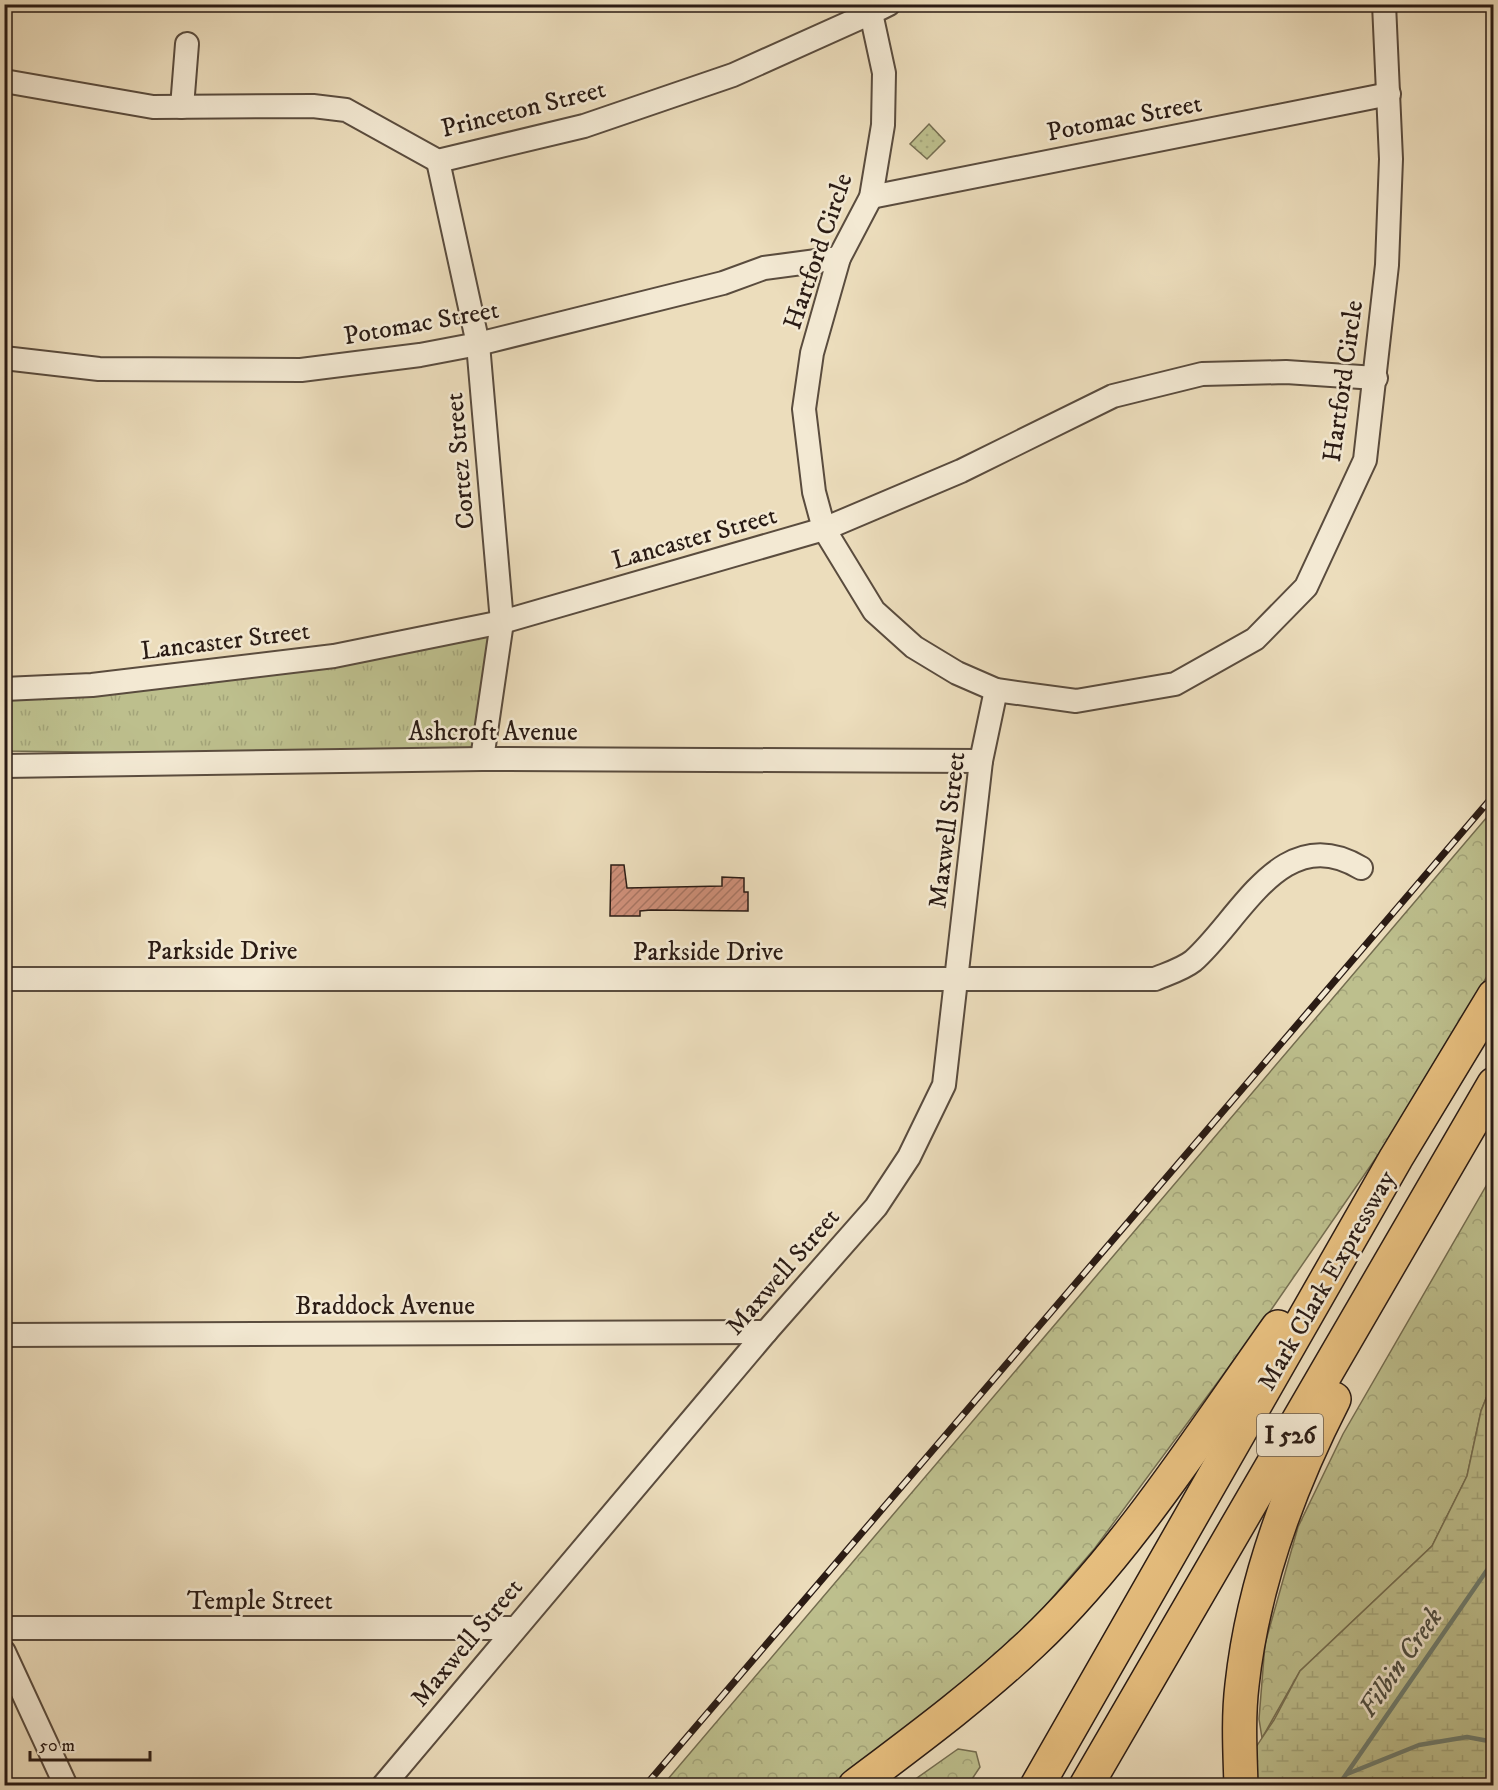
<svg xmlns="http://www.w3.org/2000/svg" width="1498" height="1790" font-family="'IM FELL DW Pica',serif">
  <defs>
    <pattern id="forest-crowns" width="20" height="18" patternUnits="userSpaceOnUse" patternTransform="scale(1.5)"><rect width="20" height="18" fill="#bdbf8d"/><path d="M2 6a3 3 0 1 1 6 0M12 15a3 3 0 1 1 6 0" fill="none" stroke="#a3a479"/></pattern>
    <pattern id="wetland-marsh" width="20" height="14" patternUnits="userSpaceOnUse" patternTransform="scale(1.5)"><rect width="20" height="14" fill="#bdbf8d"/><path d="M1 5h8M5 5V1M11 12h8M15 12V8" fill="none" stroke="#a3a479"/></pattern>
    <pattern id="park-tufts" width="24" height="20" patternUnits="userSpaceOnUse" patternTransform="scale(1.5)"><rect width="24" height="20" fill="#bdbf8d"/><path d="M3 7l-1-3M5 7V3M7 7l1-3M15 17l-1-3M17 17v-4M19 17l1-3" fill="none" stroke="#a3a479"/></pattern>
    <pattern id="garden-dots" width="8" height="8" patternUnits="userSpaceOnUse" patternTransform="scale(1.5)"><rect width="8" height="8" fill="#bdbf8d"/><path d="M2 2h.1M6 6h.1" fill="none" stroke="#a3a479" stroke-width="1.8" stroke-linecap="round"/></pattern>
    <pattern id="building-hatch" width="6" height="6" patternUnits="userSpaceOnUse" patternTransform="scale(1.5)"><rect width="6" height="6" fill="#cf907a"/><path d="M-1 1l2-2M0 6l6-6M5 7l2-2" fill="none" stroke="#a87563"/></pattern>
  </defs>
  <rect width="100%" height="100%" fill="#ecddbc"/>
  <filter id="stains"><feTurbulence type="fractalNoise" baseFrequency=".00333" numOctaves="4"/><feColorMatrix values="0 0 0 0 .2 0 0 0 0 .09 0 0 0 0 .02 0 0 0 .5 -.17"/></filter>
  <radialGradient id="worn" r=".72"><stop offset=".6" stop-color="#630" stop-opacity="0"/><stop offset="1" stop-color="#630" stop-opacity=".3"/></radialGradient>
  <g fill="url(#forest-crowns)" stroke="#746d50" stroke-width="1.5">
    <path d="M1493 810V966L1409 1110 1271 1310 1095 1548 1004 1654 831 1785 662 1786Z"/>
    <path d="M1493 1174V1381L1481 1411 1467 1476 1432 1546 1300 1671 1262 1738 1259 1719 1265 1644 1298 1527 1343 1434Z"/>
    <path d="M958 1749 976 1752 980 1767 968 1785H907Z"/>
  </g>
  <path fill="url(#wetland-marsh)" stroke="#746d50" stroke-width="1.5" d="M1493 1381V1785L1230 1786 1274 1720 1300 1671 1432 1546 1467 1476 1481 1411Z"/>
  <path fill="url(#park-tufts)" stroke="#746d50" stroke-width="1.5" d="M487 634 490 640 474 751 163 753 5 751V696Z"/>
  <path fill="url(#garden-dots)" stroke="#746d50" stroke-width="1.5" d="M929 124 945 141 927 159 910 144Z"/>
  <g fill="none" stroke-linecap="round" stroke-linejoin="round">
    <g stroke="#6d7c6f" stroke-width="4.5">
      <path d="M1347 1774 1419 1745 1467 1737 1494 1742"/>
      <path d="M1338 1786 1494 1560"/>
    </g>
  </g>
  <path fill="url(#building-hatch)" stroke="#2a1b14" stroke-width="1.5" d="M611 865H624L627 888 722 886V877L744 878V892H748V911L651 910 640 911V916H610Z"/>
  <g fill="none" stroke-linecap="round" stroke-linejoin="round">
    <defs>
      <g id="minor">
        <path d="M889 4 871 13 884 73 883 125 871 197 839 258 812 353 804 409 814 492 824 529 874 611 914 647 957 673 996 690 1076 701 1175 684 1255 639 1306 587 1365 460 1387 265 1391 159 1384 4"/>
        <path d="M4 81 153 107 313 106 346 110 438 161 584 126 733 75 871 13 866 4"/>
        <path d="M182 107 187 44"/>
        <path d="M438 161 478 344 502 622 482 759"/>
        <path d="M871 197 1389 94"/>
        <path d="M4 358 99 369 301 370 420 355 478 344 723 283 764 268 839 258"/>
        <path d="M4 689 92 685 334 656 502 622 824 529 961 471 1113 396 1202 374 1286 372 1376 378"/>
        <path d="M4 766 482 759 981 761"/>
        <path d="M4 979H1155C1167 974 1183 969 1193 961 1241 919 1282 820 1361 868"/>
        <path d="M4 1335 766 1332"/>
        <path d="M4 1628H515"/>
        <path d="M4 1652 66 1786"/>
        <path d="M383 1786 766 1332 876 1207 909 1157 944 1085 981 761 996 690"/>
      </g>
      <g id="highway">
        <path d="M855 1786C916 1740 977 1695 1032 1643 1125 1555 1204 1431 1278 1327"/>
        <path d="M1037 1786 1396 1158 1494 996"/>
        <path d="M1086 1786 1494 1084"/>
        <path d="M1241 1786C1240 1752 1238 1718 1242 1685 1253 1584 1288 1489 1334 1399"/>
      </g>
    </defs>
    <use href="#minor" stroke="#5a4c3e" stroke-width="26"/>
    <use href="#highway" stroke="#2a1b14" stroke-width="36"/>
    <use href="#minor" stroke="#f3e9d3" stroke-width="22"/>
    <use href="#highway" stroke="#e6be7e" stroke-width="33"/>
    <defs>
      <path id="rail" d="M645 1786 1494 795"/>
    </defs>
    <use href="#rail" stroke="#2a1b14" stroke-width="7"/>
    <use href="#rail" stroke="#f3e9d3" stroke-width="4.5" stroke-dasharray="14" stroke-linecap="butt"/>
  </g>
  <g text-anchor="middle" stroke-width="5" stroke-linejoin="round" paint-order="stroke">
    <rect fill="#f3e9d3" stroke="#66594d" stroke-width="1.5" x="1257" y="1414" width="66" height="42" rx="4.5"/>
    <g font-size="24" font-weight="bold" fill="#2a1b14">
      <text x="1290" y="1443">I 526</text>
    </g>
    <g font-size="26" fill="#2a1b14" stroke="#f3e9d3">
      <text transform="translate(523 108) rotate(-14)" y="9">Princeton Street</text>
      <text transform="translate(1124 117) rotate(-11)" y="9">Potomac Street</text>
      <text transform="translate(817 251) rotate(-71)" y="9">Hartford Circle</text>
      <text transform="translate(421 322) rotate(-10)" y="9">Potomac Street</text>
      <text transform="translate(1342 381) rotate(-82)" y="9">Hartford Circle</text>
      <text transform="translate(459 461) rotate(-95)" y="9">Cortez Street</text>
      <text transform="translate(694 537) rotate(-16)" y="9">Lancaster Street</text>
      <text transform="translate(225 640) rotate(-7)" y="9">Lancaster Street</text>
      <text x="493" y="740">Ashcroft Avenue</text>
      <text transform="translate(946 830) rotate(-83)" y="9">Maxwell Street</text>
      <text x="222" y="959">Parkside Drive</text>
      <text x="708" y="960">Parkside Drive</text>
      <text transform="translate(782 1271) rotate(-49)" y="9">Maxwell Street</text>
      <text transform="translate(1326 1280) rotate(-60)" y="9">Mark Clark Expressway</text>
      <text x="385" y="1314">Braddock Avenue</text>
      <text x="260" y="1609">Temple Street</text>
      <text transform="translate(466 1642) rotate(-50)" y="9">Maxwell Street</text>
    </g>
    <g font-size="27" font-style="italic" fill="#4c4c41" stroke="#f3e9d3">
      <text transform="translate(1400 1662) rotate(-55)" y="9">Filbin Creek</text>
    </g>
  </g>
  <rect width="1498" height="1790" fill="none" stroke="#ecddbc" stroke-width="24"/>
  <rect x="6" y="6" width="1486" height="1778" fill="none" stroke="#2a1b14" stroke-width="3"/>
  <rect x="12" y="12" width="1474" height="1766" fill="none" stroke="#2a1b14" stroke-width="1.5"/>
  <path d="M30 1751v9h120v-9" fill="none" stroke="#2a1b14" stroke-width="3"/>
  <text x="39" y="1751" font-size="18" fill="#2a1b14" stroke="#f3e9d3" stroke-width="4.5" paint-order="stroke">50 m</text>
  <rect width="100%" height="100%" filter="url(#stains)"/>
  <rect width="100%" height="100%" fill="url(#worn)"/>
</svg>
